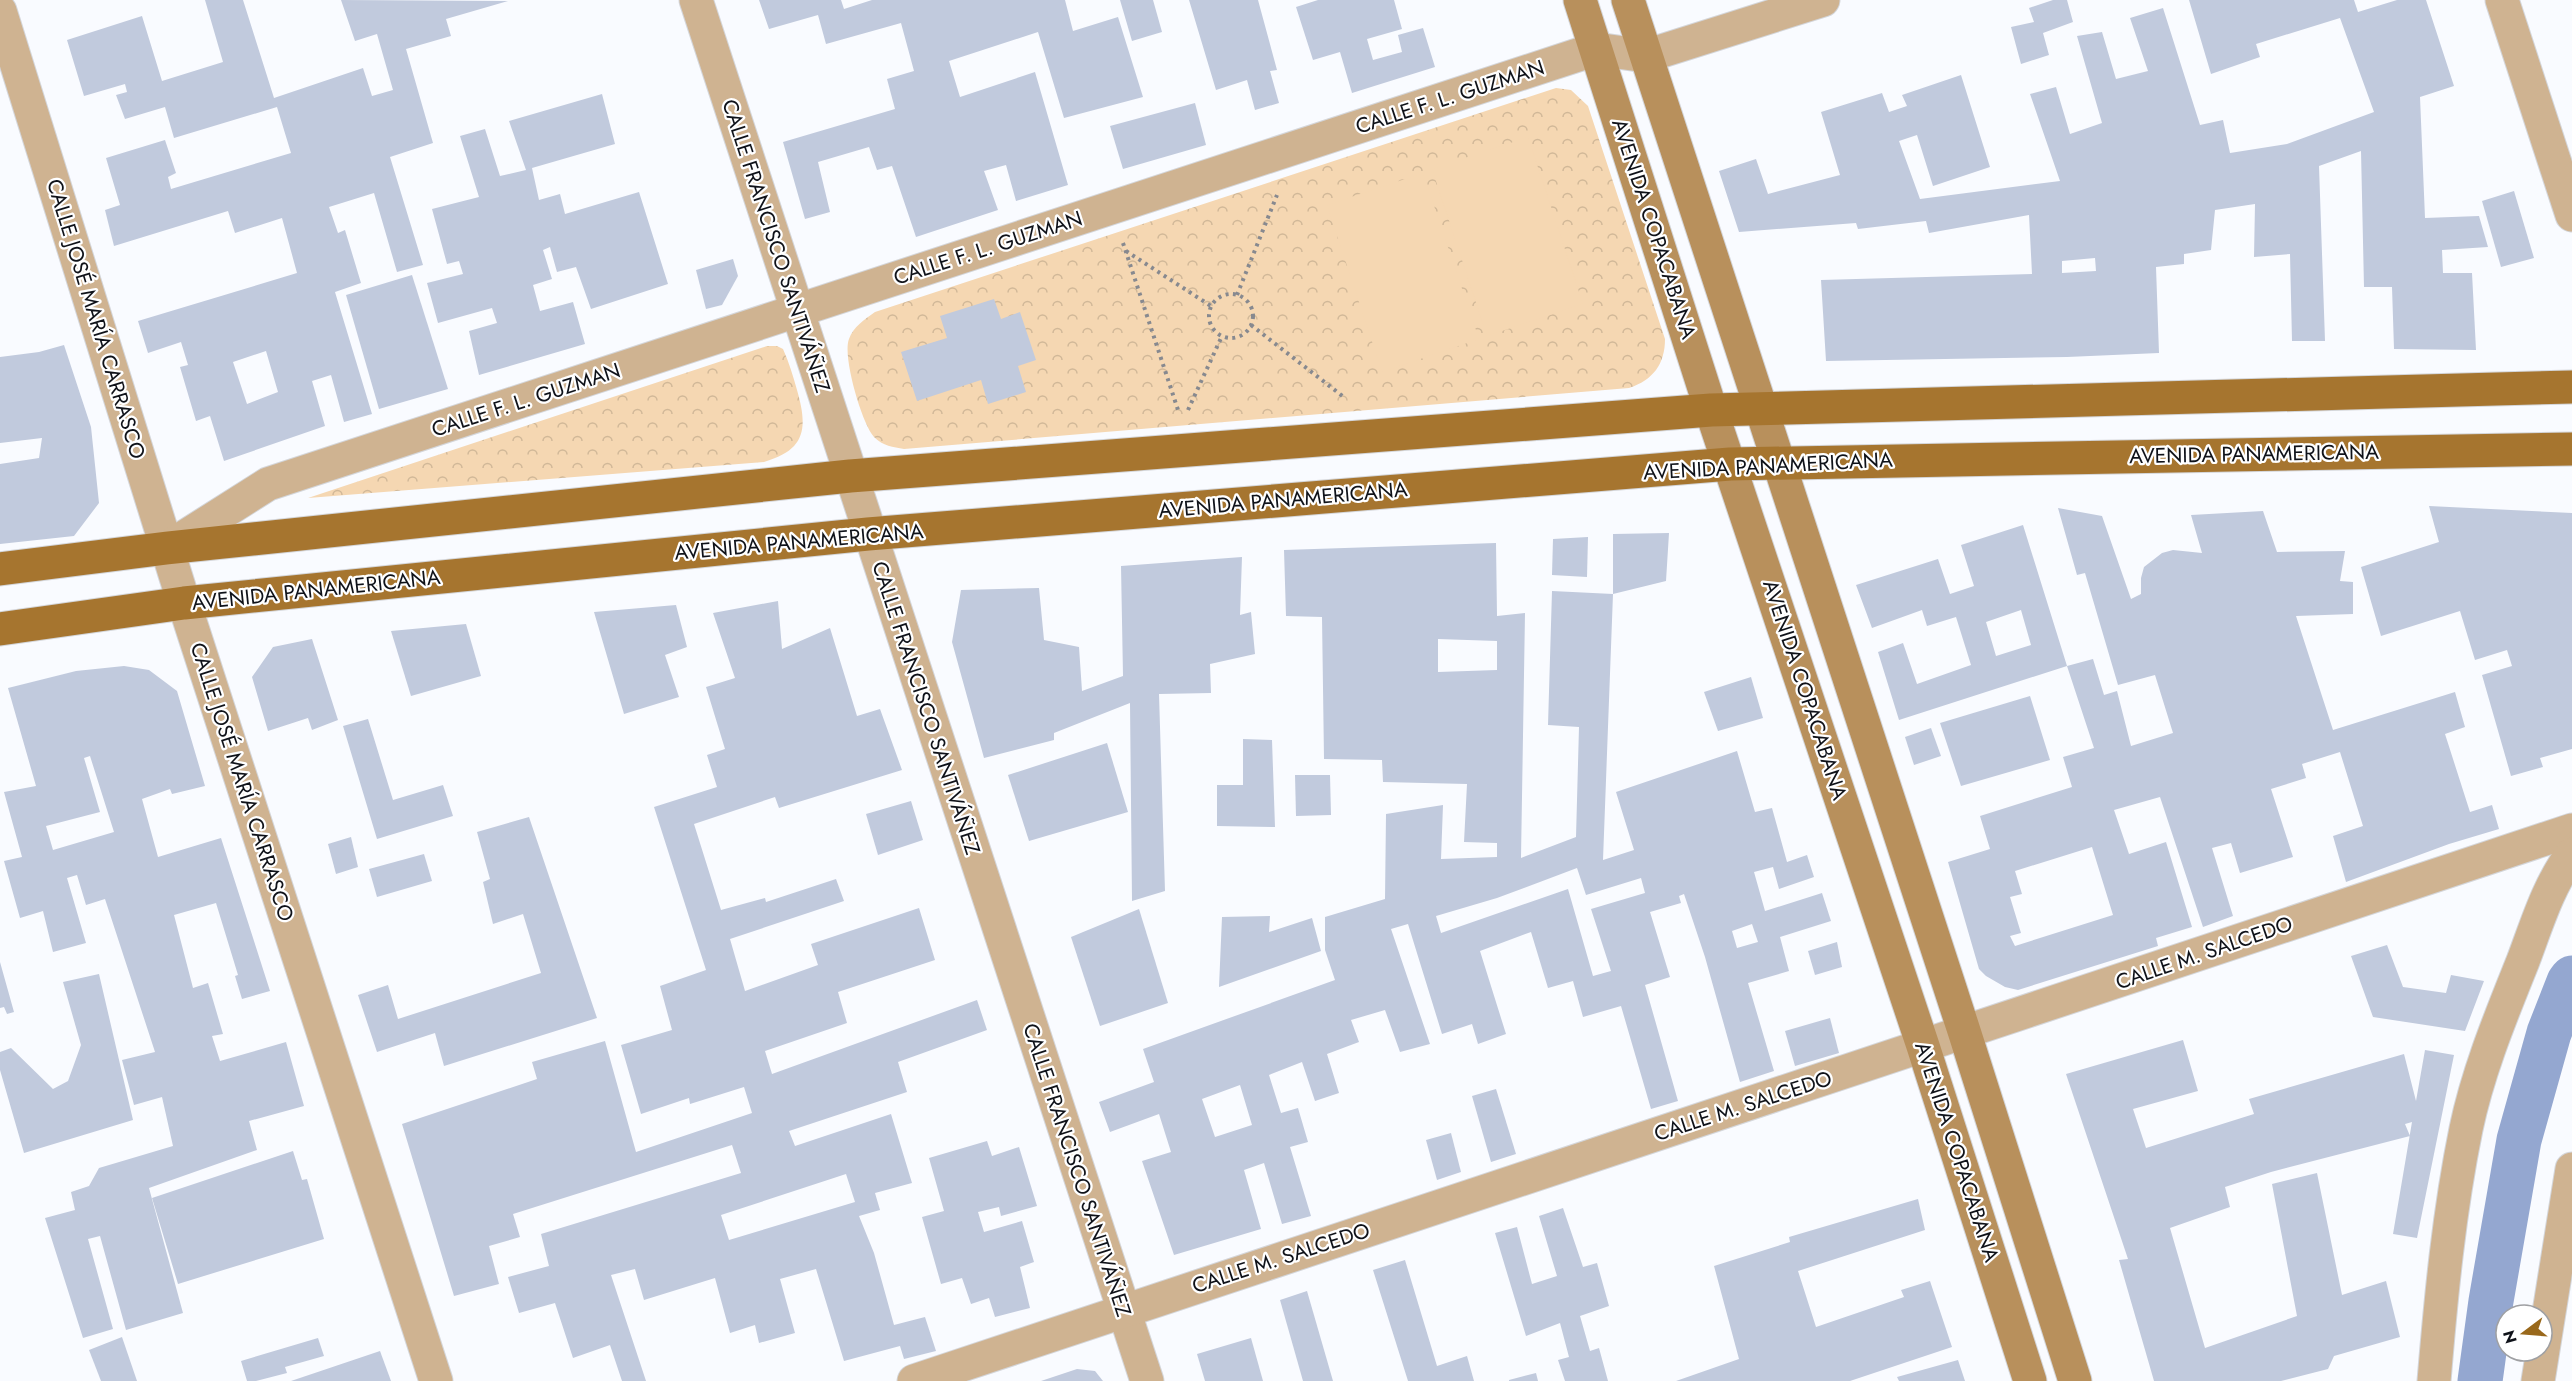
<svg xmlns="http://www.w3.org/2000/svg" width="2572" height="1381" font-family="Jost,sans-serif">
  <defs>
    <pattern id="park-crowns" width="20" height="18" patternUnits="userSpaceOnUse" patternTransform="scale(1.5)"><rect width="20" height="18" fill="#f5d7b2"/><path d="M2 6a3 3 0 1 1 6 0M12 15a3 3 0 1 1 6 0" fill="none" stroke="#d1b898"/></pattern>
  </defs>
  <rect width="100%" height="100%" fill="#f9fbff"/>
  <g fill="url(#park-crowns)">
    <path d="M1556 88 1571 90 1588 106 1665 339C1665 364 1653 380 1629 388L904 449C893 447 883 446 874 437 862 424 842 356 849 339 853 327 865 319 875 312Z"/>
    <path d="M767 346H777L783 349C789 362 793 376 797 390 808 428 806 450 764 462L308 498Z"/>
  </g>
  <g fill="#f5d7b2">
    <path d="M1528 137 1583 304 1487 336 1432 169Z"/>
    <path d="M1423 173 1479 339 1382 372 1327 205Z"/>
  </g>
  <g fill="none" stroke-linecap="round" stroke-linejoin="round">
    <path stroke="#94a7d0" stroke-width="45" d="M2480 1381 2491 1301 2519 1140 2549 1033 2569 982 2572 978"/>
  </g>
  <g fill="#c1cadd" fill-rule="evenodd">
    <path d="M205 0H243L274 98 363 68 372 96 393 90 377 34 355 41 341 0 508 1 446 19 451 36 406 49 433 143 390 157 423 265 397 272 374 193 329 207 338 233 345 230 361 283 335 292 372 414 344 422 331 375 312 381 325 426 224 461 210 416 196 421 180 367 188 365 181 342 148 353 138 321 297 273 282 218 235 233 228 211 114 246 105 210 120 205 106 158 165 140 176 173 168 177 171 189 291 153 277 107 174 138 165 107 125 119 116 95 127 92 125 84 84 96 67 40 142 16 162 81 223 62ZM266 351 278 392 247 404 233 362Z"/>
    <path d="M759 0H841L844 9 872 0H1065L1073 31 1118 17 1143 97 1064 118 1038 32 949 61 960 97 1035 72 1068 185 1016 201 1006 165 984 171 998 210 916 237 892 166 877 170 869 147 818 162 830 212 805 219 783 142 895 109 887 79 914 71 901 23 826 44 818 15 769 29Z"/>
    <path d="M1120 0H1153L1162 32 1132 41Z"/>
    <path d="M1189 0H1258L1277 70 1270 71 1279 103 1255 110 1247 80 1216 90Z"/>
    <path d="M1318 0H1394L1402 29 1367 39 1373 60 1402 52 1398 35 1423 28 1435 67 1352 93 1340 52 1313 60 1296 7Z"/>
    <path d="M2053 0H2067L2073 22 2043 33 2049 55 2021 64 2011 27 2034 22 2029 8Z"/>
    <path d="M2189 0H2354L2358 12 2397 0H2426L2454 86 2420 97 2425 218 2479 216 2488 247 2442 250 2443 273H2472L2476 350 2394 349 2392 287H2364L2361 151 2319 166 2325 341H2292L2290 254 2254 257 2255 204 2215 210 2211 250 2184 254V264L2156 267 2159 353 2067 357 1826 361 1821 280 2032 274 2029 215 1929 233 1926 221 1858 229 1856 223 1739 232 1719 171 1756 159 1768 194 1840 175 1821 112 1882 93 1889 112 1907 106 1902 95 1961 75 1990 167 1933 186 1917 135 1899 141 1920 199 2060 181 2030 94 2056 87 2070 134 2102 123 2077 36 2102 32 2116 79 2148 71 2130 18 2163 8 2200 125 2223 120 2230 153 2287 144 2374 112 2340 18 2256 44 2260 57 2211 74ZM2095 258 2096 271 2062 273V261Z"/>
    <path d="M602 94 615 144 532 168 539 200 560 194 565 214 639 192 668 284 591 309 576 267 557 272 550 247 543 250 552 279 533 285 540 311 573 302 585 344 479 375 469 331 497 323 492 308 438 323 427 283 463 274 459 261 447 264 432 209 479 197 460 136 485 129 500 176 526 170 509 121Z"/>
    <path d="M1195 103 1206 145 1123 169 1110 126Z"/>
    <path d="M2514 191 2534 258 2501 267 2482 201Z"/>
    <path d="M733 259 738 276 722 305 706 309 696 270Z"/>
    <path d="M412 275 448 389 379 409 346 295Z"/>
    <path d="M994 299 1001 319 1020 312 1036 360 1018 366 1026 392 988 404 981 380 917 401 901 352 947 338 940 316Z"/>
    <path d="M64 345 91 427 99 503 74 536 0 544V464L39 458 42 438 0 443V357L39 352Z"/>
    <path d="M2429 506 2572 513V749L2540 758 2543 767 2511 776 2482 675 2512 666 2507 650 2475 660 2460 611 2381 636 2361 567 2439 542Z"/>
    <path d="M2058 508 2102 516 2131 599 2141 594V578L2144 567 2162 553 2173 550 2202 553 2191 515 2263 511 2277 552 2345 551 2340 581 2353 582V614L2296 616 2333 730 2455 692 2465 727 2445 734 2470 812 2492 805 2499 829 2449 844 2346 882 2333 836 2363 826 2340 752 2302 764 2306 778 2271 789 2293 857 2240 873 2231 843 2212 848 2233 916 2203 927 2160 797 2114 810 2129 854 2166 842 2192 927 2156 938 2158 946 2018 990 2005 987 1986 976 1979 969 1948 862 1990 849 1980 816 2072 787 2063 757 2094 748 2067 666 1899 720 1878 652 1903 643 1917 684 1971 665 1956 617 1927 626 1922 610 1872 628 1856 585 1938 559 1950 594 1974 586 1961 545 2023 525 2067 666 2093 659 2104 695 2117 691 2131 746 2173 733 2155 675 2118 685 2085 573 2077 575ZM2021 610 2031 645 1996 656 1986 622ZM2092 847 2113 915 2015 946 2010 936 2021 933 2010 897 2022 894 2015 871Z"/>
    <path d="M1669 533 1666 581 1613 594V534Z"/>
    <path d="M1588 537 1587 577 1552 575 1553 539Z"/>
    <path d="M1496 543 1497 616 1525 613 1521 858 1576 837 1579 727 1548 725 1552 591 1613 594 1603 860 1634 850 1616 792 1737 751 1755 812 1772 808 1787 862 1807 855 1814 877 1779 889 1773 867 1754 872 1765 911 1822 893 1831 921 1780 937 1789 971 1748 983 1774 1071 1740 1082 1705 957 1684 894 1679 896 1681 903 1650 912 1670 977 1645 985 1678 1101 1651 1109 1621 1006 1583 1017 1573 981 1548 988 1531 932 1480 951 1506 1034 1478 1044 1472 1024 1442 1034 1408 924 1391 929 1430 1044 1400 1052 1385 1010 1351 1020 1359 1042 1327 1054 1339 1093 1315 1101 1302 1062 1269 1075 1281 1113 1298 1108 1308 1142 1290 1147 1311 1216 1282 1224 1264 1163 1244 1170 1261 1229 1174 1255 1142 1161 1171 1152 1159 1114 1110 1132 1099 1102 1154 1082 1143 1049 1335 980 1325 950V917L1385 899 1386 814 1443 805 1441 859 1497 857V843L1464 842 1467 784 1383 782 1382 760 1324 759 1322 617 1286 616 1284 550ZM1438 639 1497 641V670L1438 672ZM1577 868 1586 895 1641 878 1645 893 1591 909 1611 971 1593 976 1568 889 1441 933 1436 916 1497 898ZM1752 924 1758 942 1737 948 1732 931ZM1240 1085 1252 1125 1215 1137 1202 1099Z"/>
    <path d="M1242 557 1240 615 1251 612 1255 654 1210 664 1211 693 1159 694 1165 891 1132 901 1130 703 1054 733V740L984 758 952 642 961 590 1039 588 1044 640 1079 647 1082 691 1123 676 1121 566Z"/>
    <path d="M778 601 782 649 830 628 857 716 880 709 902 770 779 808 775 797 694 824 721 910 765 898 766 902 836 879 844 901 730 939 745 991 818 965 811 944 919 908 935 960 838 992 847 1023 765 1051 772 1074 977 1000 987 1030 898 1062 907 1092 789 1131 795 1146 891 1114 912 1183 875 1193 880 1210 859 1216 874 1253 894 1325 925 1317 936 1351 904 1359 900 1346 844 1361 816 1269 780 1279 795 1333 759 1343 755 1325 730 1333 715 1278 644 1300 635 1269 611 1275 646 1381H622L610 1345 573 1358 555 1303 519 1313 508 1277 549 1266 541 1234 741 1173 732 1145 513 1214 520 1237 489 1246 499 1284 454 1296 402 1124 537 1079 532 1062 605 1041 636 1152 752 1113 744 1087 690 1104 689 1098 641 1114 621 1045 672 1030 660 986 706 970 654 807 717 787 707 755 725 749 706 687 735 678 713 613ZM846 1174 855 1202 729 1240 721 1215Z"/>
    <path d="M676 605 687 647 665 655 679 697 624 714 594 612Z"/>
    <path d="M466 624 481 676 411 696 391 631Z"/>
    <path d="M312 639 338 720 312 730 308 718 268 731 252 677 273 647Z"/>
    <path d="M124 666 149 670 177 691 205 786 172 794 170 789 142 799 158 857 221 838 270 991 242 999 235 976 238 975 216 903 174 915 193 988 208 983 223 1034 212 1036 220 1061 286 1042 304 1106 249 1121 257 1150 149 1188 183 1313 126 1330 100 1236 88 1239 113 1329 83 1338 45 1218 75 1210 71 1192 89 1186 99 1168 173 1146 162 1097 134 1105 122 1060 155 1052 105 899 86 905 77 875 67 878 86 943 53 952 43 911 20 918 4 861 22 857 4 792 36 786 8 688 76 671ZM90 756 114 832 53 850 46 826 100 812 84 758Z"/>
    <path d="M1751 677 1763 718 1718 731 1704 692Z"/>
    <path d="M2030 696 2050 760 1961 786 1940 723Z"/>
    <path d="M368 719 393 800 443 785 453 816 377 839 343 726Z"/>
    <path d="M1931 728 1941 756 1914 765 1905 737Z"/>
    <path d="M1243 739 1272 740 1275 827 1217 826V785H1243Z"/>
    <path d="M1107 743 1128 812 1029 841 1008 775Z"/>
    <path d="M1295 775H1330L1331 815 1296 816Z"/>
    <path d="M911 801 923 840 878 855 866 814Z"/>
    <path d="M529 817 597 1018 444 1066 435 1033 377 1052 358 995 388 985 398 1019 541 973 523 914 493 924 483 882 490 879 477 832Z"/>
    <path d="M351 837 358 867 336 874 328 844Z"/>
    <path d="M424 854 432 881 377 897 369 869Z"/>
    <path d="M1139 909 1168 1003 1100 1026 1071 937Z"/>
    <path d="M1270 916 1269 932 1312 918 1321 951 1219 987 1222 917Z"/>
    <path d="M1837 942 1842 967 1815 975 1808 951Z"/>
    <path d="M2387 945 2403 987 2446 993 2451 975 2484 981 2465 1031 2373 1017 2351 956Z"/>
    <path d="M0 962 14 1012 7 1014 4 1007 0 1008Z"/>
    <path d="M99 974 133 1120 24 1153 0 1070V1052L11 1048 53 1089 68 1081 81 1045 63 982Z"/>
    <path d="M1830 1018 1839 1053 1795 1066 1785 1031Z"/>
    <path d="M2183 1040 2198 1091 2133 1109 2146 1148 2254 1114 2249 1099 2404 1054 2416 1101 2425 1050 2454 1055 2417 1238 2393 1234 2412 1122 2405 1124 2410 1136 2271 1172 2225 1187 2230 1207 2170 1228 2205 1348 2297 1316 2272 1184 2317 1173 2342 1295 2386 1281 2400 1337 2334 1356 2328 1369 2281 1381H2154L2119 1260 2128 1259 2066 1074Z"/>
    <path d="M1496 1089 1516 1154 1491 1162 1472 1096Z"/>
    <path d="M1451 1133 1461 1172 1437 1180 1426 1140Z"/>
    <path d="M987 1141 992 1156 1019 1147 1037 1206 1001 1216 999 1207 978 1212 984 1232 1022 1221 1034 1262 1020 1267 1030 1308 995 1317 989 1298 971 1304 962 1278 941 1284 922 1217 944 1211 929 1158Z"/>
    <path d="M293 1151 302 1180 307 1179 324 1239 178 1284 152 1198Z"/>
    <path d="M1918 1199 1925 1230 1798 1271 1816 1327 1904 1297 1901 1290 1930 1281 1952 1347 1850 1381H1676L1739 1359 1714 1266 1790 1242 1789 1237Z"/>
    <path d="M1563 1208 1583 1267 1597 1263 1609 1306 1580 1316 1590 1351 1599 1348 1608 1381H1565L1558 1360 1569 1357 1560 1323 1526 1336 1495 1233 1517 1227 1532 1284 1557 1276 1539 1216Z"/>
    <path d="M1405 1260 1437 1366 1467 1356 1474 1381H1408L1373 1270Z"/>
    <path d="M1307 1291 1333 1381H1303L1280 1300Z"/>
    <path d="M122 1337 137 1381H101L89 1350Z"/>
    <path d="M318 1338 324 1356 285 1367 287 1373 256 1381H247L241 1361Z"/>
    <path d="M1251 1338 1263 1381H1205L1197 1354Z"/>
    <path d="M380 1351 391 1381H291Z"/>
    <path d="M1958 1360 1965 1381H1899L1897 1377Z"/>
    <path d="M1077 1369 1095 1371 1103 1381H1041Z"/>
    <path d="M1536 1373 1538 1381H1509V1380Z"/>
  </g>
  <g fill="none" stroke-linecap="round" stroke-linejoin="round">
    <defs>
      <g id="street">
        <path d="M696 0 1147 1381"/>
        <path d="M2502 0 2572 215"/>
        <path d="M0 11 184 603 436 1381"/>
        <path d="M167 548 268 484 1596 49 1646 56 1823 0"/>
        <path d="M914 1381 2572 830"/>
        <path d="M2434 1381C2441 1297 2449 1212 2466 1129 2478 1071 2501 1016 2523 961 2537 924 2548 886 2572 854"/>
        <path d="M2538 1381 2572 1169"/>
      </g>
      <g id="secondary">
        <path d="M1580 0 1711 410 1923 1046 2030 1381"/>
        <path d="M1628 0 1965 1034 2075 1381"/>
      </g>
      <g id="primary">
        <path d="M0 569 167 548 850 476 1711 410 2572 387"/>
        <path d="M0 629 184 603 868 534 1730 464 2572 449"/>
      </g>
    </defs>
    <use href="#street" stroke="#d4d6da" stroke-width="35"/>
    <use href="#secondary" stroke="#d4d6da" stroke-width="35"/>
    <use href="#primary" stroke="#d4d6da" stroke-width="35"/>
    <g stroke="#87898f" stroke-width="4" stroke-dasharray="3 4.5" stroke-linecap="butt">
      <path d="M1123 243 1179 413"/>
      <path d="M1126 251 1211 306"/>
      <circle cx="1231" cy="316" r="22"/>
      <path d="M1237 295 1277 195"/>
      <path d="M1251 325 1345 398"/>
      <path d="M1188 410 1222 336"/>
    </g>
    <use href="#street" stroke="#cfb391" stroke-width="33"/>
    <use href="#secondary" stroke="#b8905c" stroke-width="33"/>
    <use href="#primary" stroke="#a6752f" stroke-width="33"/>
  </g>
  <g text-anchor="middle" stroke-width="4.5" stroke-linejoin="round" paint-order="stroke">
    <g font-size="21" fill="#0f1219" stroke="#fff">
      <text transform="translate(1450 97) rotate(-18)" y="7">CALLE F. L. GUZMAN</text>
      <text transform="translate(1654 229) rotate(72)" y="7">AVENIDA COPACABANA</text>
      <text transform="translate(776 246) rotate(72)" y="7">CALLE FRANCISCO SANTIVÁÑEZ</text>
      <text transform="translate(988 248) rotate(-18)" y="7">CALLE F. L. GUZMAN</text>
      <text transform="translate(96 319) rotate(73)" y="7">CALLE JOSÉ MARÍA CARRASCO</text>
      <text transform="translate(526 400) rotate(-18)" y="7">CALLE F. L. GUZMAN</text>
      <text transform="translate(2254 454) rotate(-1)" y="7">AVENIDA PANAMERICANA</text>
      <text transform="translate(1768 466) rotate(-3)" y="7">AVENIDA PANAMERICANA</text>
      <text transform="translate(1283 500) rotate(-5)" y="7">AVENIDA PANAMERICANA</text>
      <text transform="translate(799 542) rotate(-5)" y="7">AVENIDA PANAMERICANA</text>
      <text transform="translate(316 590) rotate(-6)" y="7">AVENIDA PANAMERICANA</text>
      <text transform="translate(1805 690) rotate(72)" y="7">AVENIDA COPACABANA</text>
      <text transform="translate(926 708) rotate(72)" y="7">CALLE FRANCISCO SANTIVÁÑEZ</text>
      <text transform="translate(242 782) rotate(72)" y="7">CALLE JOSÉ MARÍA CARRASCO</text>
      <text transform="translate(2204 953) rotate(-19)" y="7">CALLE M. SALCEDO</text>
      <text transform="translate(1743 1106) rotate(-18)" y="7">CALLE M. SALCEDO</text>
      <text transform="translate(1957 1152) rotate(72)" y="7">AVENIDA COPACABANA</text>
      <text transform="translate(1077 1170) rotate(72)" y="7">CALLE FRANCISCO SANTIVÁÑEZ</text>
      <text transform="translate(1281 1258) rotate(-18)" y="7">CALLE M. SALCEDO</text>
    </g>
  </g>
  <g transform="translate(2524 1333) rotate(254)"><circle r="28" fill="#ffffff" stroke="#9fa0a3" stroke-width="1.5"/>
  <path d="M0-4.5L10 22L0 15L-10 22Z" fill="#99681b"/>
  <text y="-9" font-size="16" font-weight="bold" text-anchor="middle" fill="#0f1219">N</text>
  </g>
</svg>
